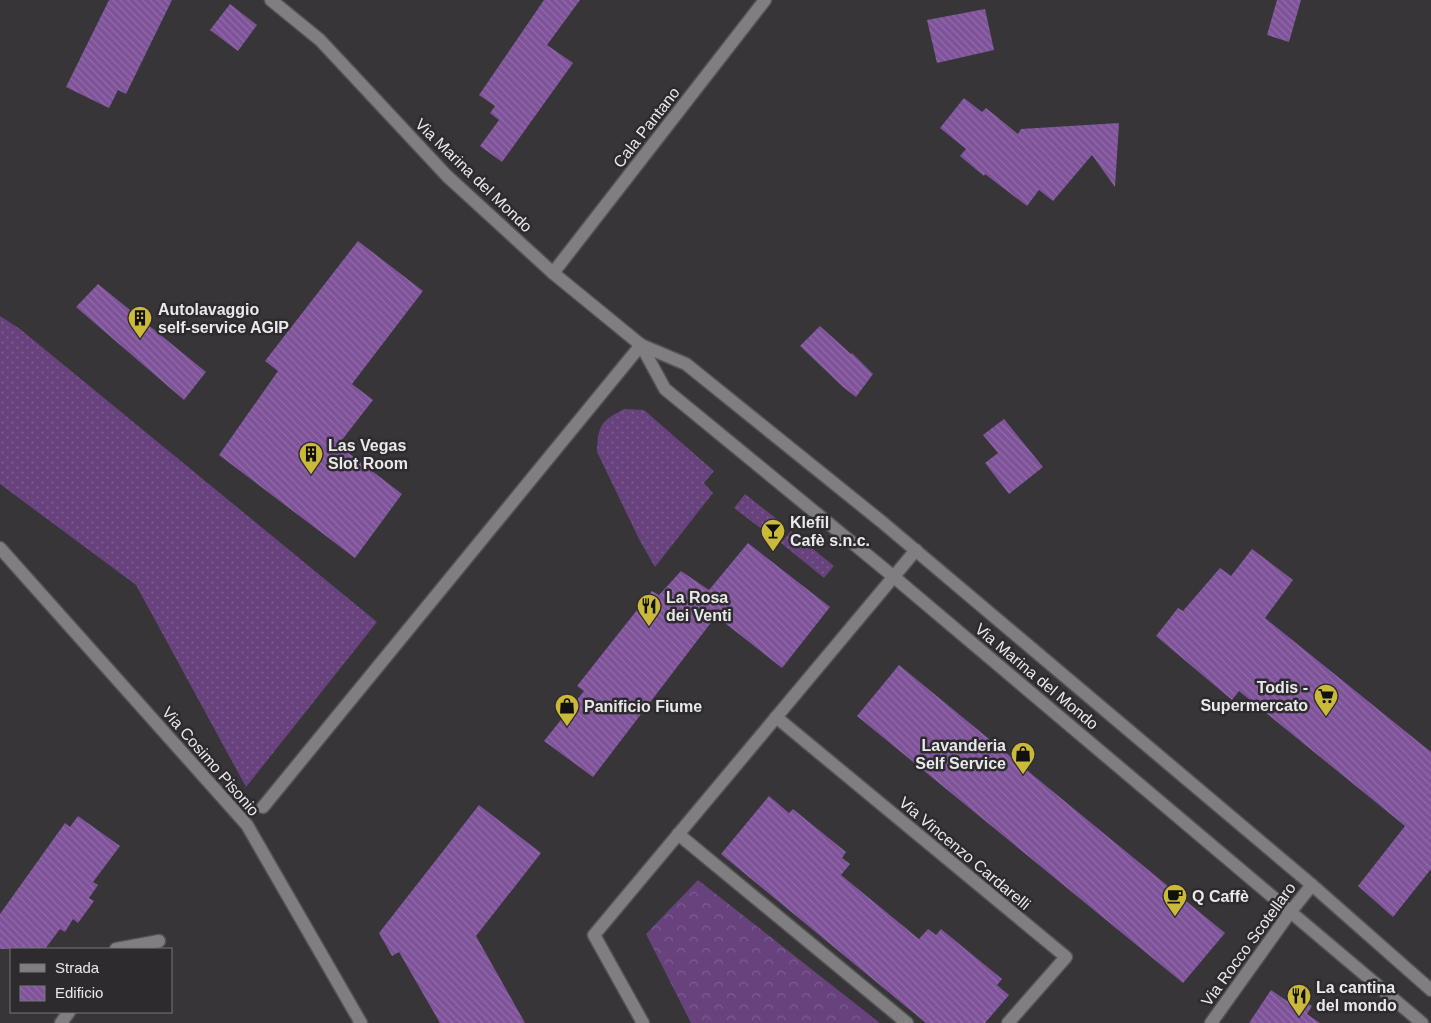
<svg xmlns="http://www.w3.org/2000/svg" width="1431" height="1023" font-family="Arial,sans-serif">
  <defs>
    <pattern id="grass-dots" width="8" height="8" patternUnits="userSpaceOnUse" patternTransform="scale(1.25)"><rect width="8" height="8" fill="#67427d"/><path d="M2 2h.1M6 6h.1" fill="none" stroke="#7d5d90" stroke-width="1.8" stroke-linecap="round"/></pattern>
    <pattern id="forest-crowns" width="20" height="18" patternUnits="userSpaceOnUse" patternTransform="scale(1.25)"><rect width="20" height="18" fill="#67427d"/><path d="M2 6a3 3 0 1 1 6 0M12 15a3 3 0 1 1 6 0" fill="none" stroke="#7d5d90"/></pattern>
    <pattern id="building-back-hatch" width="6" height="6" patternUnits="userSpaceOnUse" patternTransform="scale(1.25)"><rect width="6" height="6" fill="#7f539a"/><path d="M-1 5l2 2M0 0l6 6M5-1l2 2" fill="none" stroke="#916ca8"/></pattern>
  </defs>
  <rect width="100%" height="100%" fill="#373538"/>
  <g fill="url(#grass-dots)">
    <path d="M0 316 20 329 377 622 246 787 136 585 0 484Z"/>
    <path d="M624 409 644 410 714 471 704 483 713 493 655 567 640 541 597 452C598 425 601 421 624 409Z"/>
    <path d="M745 494 778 520 767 533 734 508Z"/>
    <path d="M791 531 834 566 824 578 781 543Z"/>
  </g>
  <path fill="url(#forest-crowns)" d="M698 880 880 1023H691L646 934Z"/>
  <g fill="url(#building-back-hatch)">
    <path d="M109 0H172L126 94 118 90 109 108 66 87Z"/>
    <path d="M544 0H580L547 45 573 63 502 162 480 146 499 120 490 113 495 106 479 95Z"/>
    <path d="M1277 0H1301L1289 42 1267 35Z"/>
    <path d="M230 4 257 25 238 51 210 30Z"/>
    <path d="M985 9 994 50 937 63 927 20Z"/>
    <path d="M964 98 982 112 986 108 1018 134 1021 129 1119 123 1115 187 1092 155 1053 201 1039 190 1027 206 985 174 984 176 960 156 966 149 940 128Z"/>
    <path d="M358 241 423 291 352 384 373 400 338 445 402 494 355 558 219 455 278 371 265 361Z"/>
    <path d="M98 284 206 372 184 400 76 307Z"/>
    <path d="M820 326 851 354 852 353 873 374 856 397 843 387 800 346Z"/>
    <path d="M1004 419 1043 467 1009 494 985 463 998 453 983 435Z"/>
    <path d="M748 543 830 607 782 668 716 616 593 777 544 741 584 691 577 686 652 591 659 595 681 571 709 590Z"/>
    <path d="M1252 549 1293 580 1265 618 1431 752V869L1393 917 1358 886 1405 826 1239 691 1232 700 1156 636 1178 608 1183 611 1220 568 1231 576Z"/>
    <path d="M899 665 1225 933 1183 983 857 716Z"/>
    <path d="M769 796 789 813 793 809 846 852 842 858 850 864 841 875 919 939 928 929 936 935 941 929 1002 979 997 985 1009 995 985 1023H926L721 854Z"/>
    <path d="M479 805 541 853 476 936 525 1023H440L399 952 392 956 379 933Z"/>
    <path d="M78 816 120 846 93 882 98 885 89 898 94 901 78 923 73 919 65 932 60 929 45 949H0V914L65 823 70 827Z"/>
    <path d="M1271 990 1287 1001 1292 993 1312 1006 1307 1014 1320 1023H1249Z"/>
  </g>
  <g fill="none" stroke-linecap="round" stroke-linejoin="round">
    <defs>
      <g id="minor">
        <path d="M553 273 765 0"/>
        <path d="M641 345 665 389 894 577 1422 1023"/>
        <path d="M641 345 686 364 882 522 1312 885 1431 990"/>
        <path d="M0 548 247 825 361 1023"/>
        <path d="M776 717 1066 957 1008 1023"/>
        <path d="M263 807 641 345"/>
        <path d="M678 834 907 1023"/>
        <path d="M116 949 159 941"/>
        <path d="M61 1023 69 1012"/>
        <path d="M643 1023 594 935 916 550"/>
        <path d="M1211 1023 1291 911 1312 885"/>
      </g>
      <path id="tertiary" d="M271 0 320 40 447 176 553 273 641 345"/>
    </defs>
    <use href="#minor" stroke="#535254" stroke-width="15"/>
    <use href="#tertiary" stroke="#535254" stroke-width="15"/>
    <use href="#minor" stroke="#807e81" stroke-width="12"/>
    <use href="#tertiary" stroke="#807e81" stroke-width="12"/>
  </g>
  <defs>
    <symbol id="building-pin" viewBox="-11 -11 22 30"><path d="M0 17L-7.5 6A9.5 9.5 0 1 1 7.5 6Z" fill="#cbba39" stroke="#2d2b2e"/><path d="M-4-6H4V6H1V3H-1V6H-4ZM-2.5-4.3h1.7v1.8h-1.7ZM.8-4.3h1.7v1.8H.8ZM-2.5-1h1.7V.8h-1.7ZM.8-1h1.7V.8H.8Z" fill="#111"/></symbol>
    <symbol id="bar-pin" viewBox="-11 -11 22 30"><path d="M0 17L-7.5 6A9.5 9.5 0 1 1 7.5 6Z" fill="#cbba39" stroke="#2d2b2e"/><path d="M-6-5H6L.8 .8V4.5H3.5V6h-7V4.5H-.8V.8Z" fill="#111"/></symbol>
    <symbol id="restaurant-pin" viewBox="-11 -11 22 30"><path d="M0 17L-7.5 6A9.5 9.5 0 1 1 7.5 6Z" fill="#cbba39" stroke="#2d2b2e"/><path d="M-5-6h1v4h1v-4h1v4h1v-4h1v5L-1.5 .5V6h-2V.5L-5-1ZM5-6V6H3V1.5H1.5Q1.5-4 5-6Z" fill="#111"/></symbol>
    <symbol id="supermarket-pin" viewBox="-11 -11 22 30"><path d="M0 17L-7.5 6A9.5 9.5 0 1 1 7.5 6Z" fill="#cbba39" stroke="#2d2b2e"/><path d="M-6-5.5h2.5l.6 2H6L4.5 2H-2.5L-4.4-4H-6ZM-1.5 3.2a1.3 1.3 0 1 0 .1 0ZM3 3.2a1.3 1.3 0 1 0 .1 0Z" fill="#111"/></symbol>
    <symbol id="shop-pin" viewBox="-11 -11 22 30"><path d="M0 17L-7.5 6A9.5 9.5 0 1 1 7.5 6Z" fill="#cbba39" stroke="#2d2b2e"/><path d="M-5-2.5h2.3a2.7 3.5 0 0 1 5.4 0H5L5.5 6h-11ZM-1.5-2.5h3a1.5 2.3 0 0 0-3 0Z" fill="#111"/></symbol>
    <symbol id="cafe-pin" viewBox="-11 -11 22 30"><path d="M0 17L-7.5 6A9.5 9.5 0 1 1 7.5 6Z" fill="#cbba39" stroke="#2d2b2e"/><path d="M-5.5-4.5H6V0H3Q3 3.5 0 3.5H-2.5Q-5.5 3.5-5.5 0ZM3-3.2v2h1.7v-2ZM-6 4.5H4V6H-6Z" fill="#111"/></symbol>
  </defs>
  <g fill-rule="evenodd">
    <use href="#building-pin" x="126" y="304" width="28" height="38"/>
    <use href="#building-pin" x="297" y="440" width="28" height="38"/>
    <use href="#bar-pin" x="759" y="517" width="28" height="38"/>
    <use href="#restaurant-pin" x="635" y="592" width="28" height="38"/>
    <use href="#supermarket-pin" x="1312" y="682" width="28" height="38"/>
    <use href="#shop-pin" x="553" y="692" width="28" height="38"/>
    <use href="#shop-pin" x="1009" y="740" width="28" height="38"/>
    <use href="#cafe-pin" x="1161" y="882" width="28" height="38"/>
    <use href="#restaurant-pin" x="1285" y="982" width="28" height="38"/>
  </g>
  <g text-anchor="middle" stroke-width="5" stroke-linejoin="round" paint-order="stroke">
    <g font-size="16" fill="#e9e8ea" stroke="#2d2b2e">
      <text transform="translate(646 127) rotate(-52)" y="6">Cala Pantano</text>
      <text transform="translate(474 175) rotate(44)" y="6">Via Marina del Mondo</text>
      <text transform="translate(1037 676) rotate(40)" y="6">Via Marina del Mondo</text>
      <text transform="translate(211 761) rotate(49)" y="6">Via Cosimo Pisonio</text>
      <text transform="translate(965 853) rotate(40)" y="6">Via Vincenzo Cardarelli</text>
      <text transform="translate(1248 944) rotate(-54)" y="6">Via Rocco Scotellaro</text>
    </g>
    <g font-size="16" font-weight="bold" fill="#e9e8ea" stroke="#2d2b2e" text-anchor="start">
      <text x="158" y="315">Autolavaggio<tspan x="158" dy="18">self-service AGIP</tspan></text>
      <text x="328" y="451">Las Vegas<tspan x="328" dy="18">Slot Room</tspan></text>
      <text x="790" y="528">Klefil<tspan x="790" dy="18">Cafè s.n.c.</tspan></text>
      <text x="666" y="603">La Rosa<tspan x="666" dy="18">dei Venti</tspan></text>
      <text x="1308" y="693" text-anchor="end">Todis -<tspan x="1308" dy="18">Supermercato</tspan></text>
      <text x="584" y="712">Panificio Fiume</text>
      <text x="1006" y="751" text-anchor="end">Lavanderia<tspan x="1006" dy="18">Self Service</tspan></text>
      <text x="1192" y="902">Q Caffè</text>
      <text x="1316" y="993">La cantina<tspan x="1316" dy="18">del mondo</tspan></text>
    </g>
  </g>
  <rect x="10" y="948" width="162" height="65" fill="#2d2b2e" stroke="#787779"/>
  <rect x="20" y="964" width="25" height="8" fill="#807e81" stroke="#787779"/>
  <text x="55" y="973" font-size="15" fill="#e9e8ea">Strada</text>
  <rect x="20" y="986" width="25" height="15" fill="url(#building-back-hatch)" stroke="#787779"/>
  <text x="55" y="998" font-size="15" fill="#e9e8ea">Edificio</text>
</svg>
